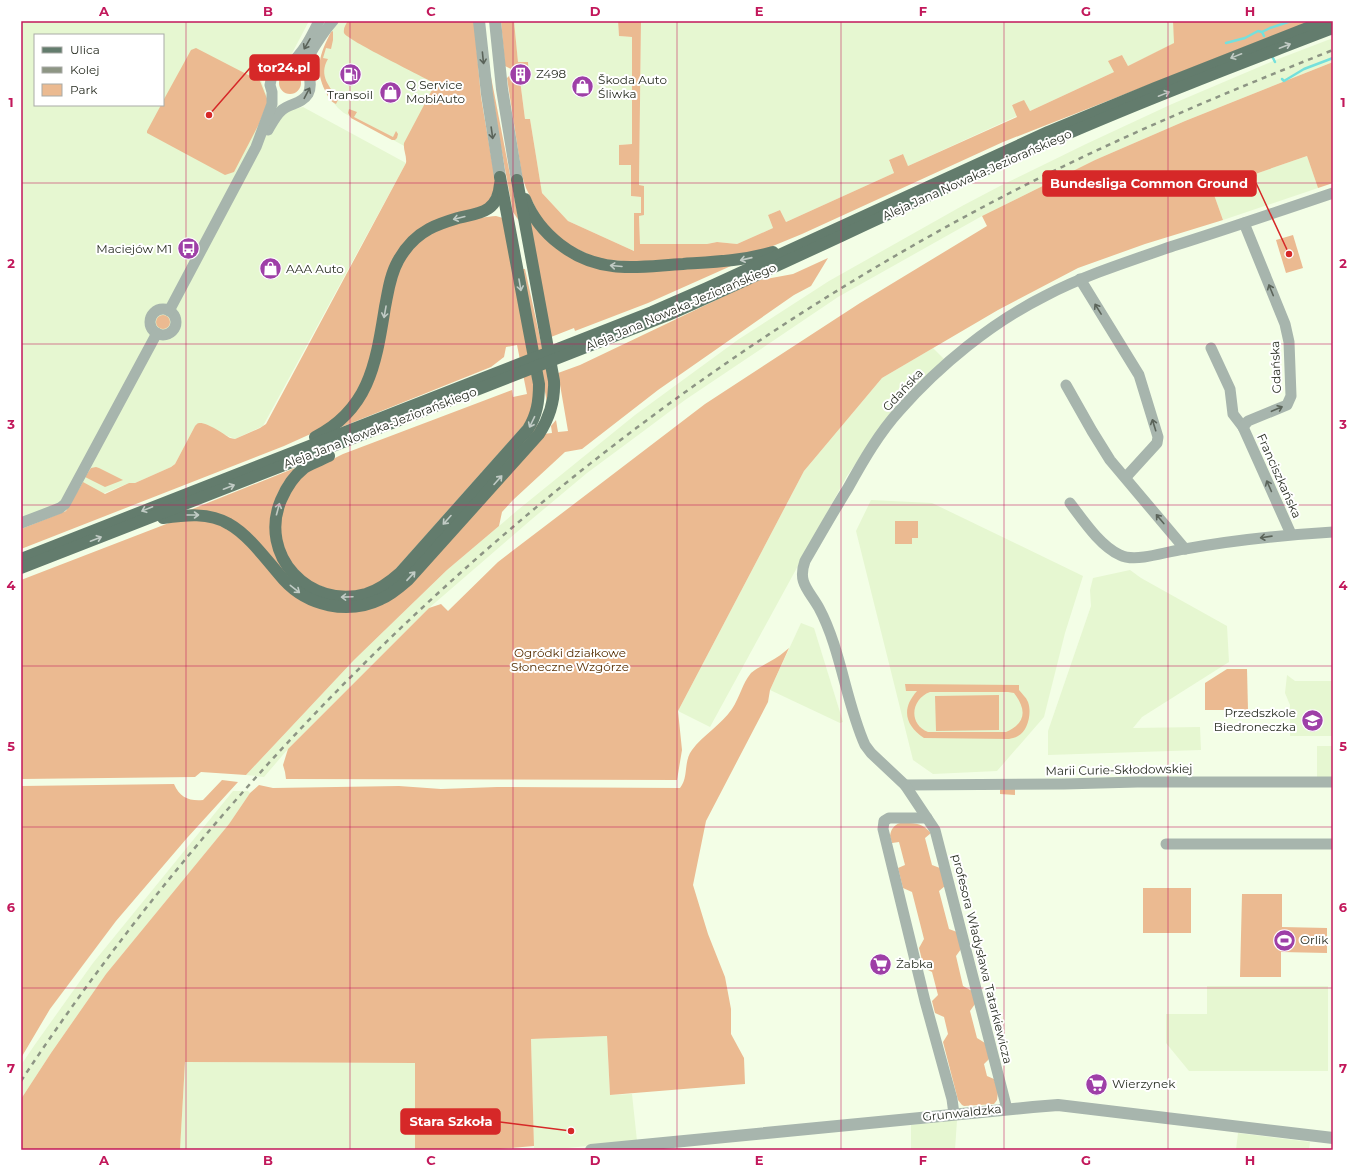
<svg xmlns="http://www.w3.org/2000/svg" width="1354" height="1171" font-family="Montserrat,sans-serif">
  <rect width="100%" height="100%" fill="#f3fee6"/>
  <g fill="#e6f7d1" fill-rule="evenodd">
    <path d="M21 21H309L289 59 266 69 261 80 269 102 287 111 303 107 406 163 263 426 235 439 197 424 195 426 175 464 171 467 135 483H129L68 508 62 513 21 529ZM35 35H163V105H35Z"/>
    <path d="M339 21H344L374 40 439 78 406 147 344 113 338 108 327 95 324 88 319 72 321 56 331 32Z"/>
    <path d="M514 21H618L619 36 632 37V144L619 145V165H631V196L641 197V213L634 214V251L568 221 542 193 530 119H525L520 80 529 79 528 62 518 63Z"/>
    <path d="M641 21H1173L1175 43 1128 66 1122 55 1114 72 1030 111 1012 104 1017 116 908 166 902 154 889 161 894 173 786 222 780 210 768 215 773 228 737 244 717 242 707 244H640L639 215H644V186H639Z"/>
    <path d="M1333 38V62L1185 121 1095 160 982 216 838 297 749 357 685 400 645 430 587 473 532 519 429 608 288 749 264 777 246 775 354 660 447 570 519 509 635 415 739 339 829 281 962 206 1000 186 1086 144 1172 104 1273 61Z"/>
    <path d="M1307 156 1318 188 1223 220 1212 189Z"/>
    <path d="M933 348 944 359 900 401 847 476 710 727 678 711 804 471 882 378Z"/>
    <path d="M871 500 932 503 1083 576 1065 633 1044 717 997 771 933 774 913 760 856 531Z"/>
    <path d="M1130 570 1141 578 1227 626 1229 662 1142 717 1133 728 1200 727 1201 750 1048 755V731L1091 606 1090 590 1093 578Z"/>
    <path d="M801 623 814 628 843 722 840 723 770 690Z"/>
    <path d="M1287 675 1295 681H1333V736H1290V705L1285 693Z"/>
    <rect x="1317" y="746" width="16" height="31"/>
    <path d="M233 791H248L250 793 229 824 106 974 51 1053 21 1099V1065L36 1043 93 963Z"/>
    <path d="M1207 986H1328V1071H1189L1166 1043V1014H1207Z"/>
    <path d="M607 1036 610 1095 632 1094 637 1141 548 1150H534L531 1039Z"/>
    <path d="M185 1062 415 1063V1150H180Z"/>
    <path d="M957 1120 955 1150H911V1125Z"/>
    <path d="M1238 1133 1310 1142 1309 1150H1236Z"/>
  </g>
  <g fill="#ebba91" fill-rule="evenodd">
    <path d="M348 21H474L481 97 496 185 488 204 406 241 369 368 350 403 335 420 315 432 284 446 21 549V529L66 511 83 482 105 494 129 483H135L171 467 175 464 195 426C197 424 197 423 200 423 208 423 224 434 230 438L235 439 260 428 266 424 406 163C407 156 403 150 404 143L433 88 432 82C420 75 347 40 344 33 343 28 346 24 348 21Z"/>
    <path d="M501 21H514L518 62H528L529 79 520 80 525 119H530L542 193 568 221 634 251V213H641V197L631 196V165H619V145L632 144V37L619 36 618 21H641L639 185 644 186V215L639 216 640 244H707L717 242 737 244 773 228 768 215 780 210 786 222 894 173 889 160 903 154 908 166 1017 117 1012 105 1024 100 1030 111 1114 72 1108 61 1122 55 1128 66 1174 43 1173 21H1311L1003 142 802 234 768 248 747 255 636 262 598 259 565 243 541 219 526 188 522 176 507 78 511 74 525 72 524 67 511 69 505 66Z"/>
    <path d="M333 31V40L331 49 326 48 323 58 328 59C318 76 330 86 338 100L336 104C331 102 328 97 326 92 314 70 320 53 331 32Z"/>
    <path d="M196 48 260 81 268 101 259 124 234 172 225 175 147 133V131L161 105H163V101L191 50Z"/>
    <path d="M1333 62V183L1318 188 1307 156 1212 189 1223 220 1145 244 1078 268 998 310 882 378 804 471 678 711 682 750 677 780 286 779 285 772 283 765 288 749 429 608 441 604 448 611 498 562 705 404 860 303 987 226 982 216 1095 160 1185 121Z"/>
    <circle cx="290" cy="83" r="11"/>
    <path d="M490 77H491L519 221 513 212 500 142Z"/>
    <path d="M349 109 357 112 354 117 393 137 396 131 398 134 397 138 395 140H392L351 118 348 113Z"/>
    <path d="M496 216 503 218 533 382 534 395 529 419 386 580 363 591 336 592 308 581 287 558 279 529 286 496 294 483 307 472 343 454 512 390 513 397 527 394 517 345 506 347 504 357 491 367 339 428 360 406 399 267C408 254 418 241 431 233 444 224 479 217 496 216Z"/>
    <path d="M529 216 577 259 731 266 648 303 575 331 574 328 551 337Z"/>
    <path d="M1293 235 1303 268 1286 273 1276 240Z"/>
    <path d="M828 258 811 286 794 295 658 390 582 449 565 452 513 500 502 512 499 526 447 570 354 660 246 775 201 772 195 777 21 779V580L174 521 206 520 226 527 247 544 287 588 371 608 543 434 552 433 551 426 556 420 558 432 568 431 558 373 580 365 752 283 760 280 793 274Z"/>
    <path d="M522 269H525L549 379 548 408Z"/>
    <circle cx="163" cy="322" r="7"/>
    <path d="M538 424H540L539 426 404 578C389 592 371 602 350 603 285 605 277 548 231 521 219 513 205 511 190 510L295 468C293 473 288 478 284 482 277 493 272 506 271 519 268 569 311 610 361 599 378 596 390 587 403 576Z"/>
    <path d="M96 467 99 468 123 480 105 487 85 477 91 468Z"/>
    <path d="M895 521H918V538H912V544H895Z"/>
    <path d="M789 648 770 690 768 702 706 821 693 885 708 934 725 977 731 1009V1034L744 1058 745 1084 610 1095 607 1036 531 1039 534 1146 487 1150H415V1063L185 1062 180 1150H21V1099L51 1053 106 974 229 824 250 793 259 785 273 788 399 786 441 789 497 787 680 788C689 777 683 762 692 750 703 735 721 725 732 709 740 697 742 684 751 673 756 668 763 666 769 662 777 658 783 653 789 648Z"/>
    <path d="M1227 669H1247L1248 710H1205V683Z"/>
    <path d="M905 684 1019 685V690C1022 694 1026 697 1028 702 1032 713 1028 731 1018 736 1015 738 1011 738 1009 739L924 738C905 725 901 709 917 691H906ZM930 692H1008L1014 693C1027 710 1026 723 1006 732H928C908 724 911 699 930 692Z"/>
    <path d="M999 695V730L936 731 935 696Z"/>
    <path d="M222 780 238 782 187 838 116 921 50 1009 21 1058V786L174 784C180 798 189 801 203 800Z"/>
    <path d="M1002 788H1015V795L1000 794V790Z"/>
    <path d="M900 823C914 823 921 822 931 833L925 838 932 865 940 868 945 886 939 891 949 929 957 932 961 949 956 956 963 986 972 991 975 1004 970 1011 977 1038 985 1043 989 1059 984 1064 987 1076 994 1079 998 1092 997 1100 994 1104 964 1106 962 1105 958 1100 943 1042 948 1034 944 1017 935 1013 932 1001 938 995 932 972 924 968 919 948 924 939 912 892 903 888 898 868 905 865 899 842 892 843 890 836C891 829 894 825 900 823Z"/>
    <rect x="1143" y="888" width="48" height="45"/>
    <path d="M1242 894H1282V927L1327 928V953L1281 952V977H1240Z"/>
  </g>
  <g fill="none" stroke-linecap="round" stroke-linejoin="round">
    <g stroke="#75e0dc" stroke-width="2.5">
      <path d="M1262 32 1264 36"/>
      <path d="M1226 43 1245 38 1258 31 1262 32 1270 28 1291 21"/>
      <path d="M1273 58 1275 62"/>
      <path d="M1282 79 1284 81 1304 69 1333 58"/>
    </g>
    <g stroke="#a7b5ad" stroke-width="11">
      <path d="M290 64C304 52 311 37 319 21"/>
      <path d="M268 130C272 123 276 115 282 110 290 103 302 104 308 94 314 83 306 72 308 60 310 51 326 29 333 21"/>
      <path d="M1080 279 1139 375 1158 437 1157 443 1126 477"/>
      <circle cx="163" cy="322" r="13"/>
      <path d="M169 311 256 147 272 104V92L270 85 272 75 280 67 290 64 301 67 309 76"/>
      <path d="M1211 348 1230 389 1233 414 1243 427 1291 534"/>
      <path d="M1066 385 1092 431 1110 460 1185 549"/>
      <path d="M1243 427 1248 421 1287 405 1291 396 1289 342 1285 324 1244 223"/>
      <path d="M1070 503C1083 520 1100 546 1120 555 1126 558 1137 558 1144 557 1158 555 1171 551 1185 549 1234 540 1284 535 1333 532"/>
      <path d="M21 523 60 508 65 504 157 333"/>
      <path d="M905 785 1064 784 1137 782H1333"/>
      <path d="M927 818H889L884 821 883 829 925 1001 952 1099 954 1114"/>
      <path d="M1166 844H1333"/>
      <path d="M1007 1109 935 830 905 785 871 753 865 745C846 703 841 649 819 608 809 590 797 583 805 561 819 537 833 512 848 488 863 461 879 433 900 410 940 365 991 323 1045 296 1085 275 1130 261 1173 246 1227 229 1280 211 1333 193"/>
    </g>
    <g stroke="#a7b5ad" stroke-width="12">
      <path d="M479 21 487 94 500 177"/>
      <path d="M495 21 502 89 517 180"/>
      <path d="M591 1150 1033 1107 1058 1105 1333 1138"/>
    </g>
    <g stroke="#637c6d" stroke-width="12">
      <path d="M525 199C539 234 574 262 613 266 635 269 660 265 683 264 713 262 743 261 773 252"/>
      <path d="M315 437C370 409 376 362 385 307 388 292 390 275 398 261 405 248 416 236 429 229 438 224 448 221 458 218 480 213 498 212 500 184"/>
      <path d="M329 456C321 460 312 463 304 468 294 476 286 488 281 500 258 555 309 610 366 594 379 590 390 582 400 573L528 429C537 415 539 401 539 384L500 177"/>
      <path d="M163 518C185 515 209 512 229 524 249 535 268 562 284 580 308 606 348 615 381 599 391 595 400 587 408 580L539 434C550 417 555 401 554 381L517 180"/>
      <path d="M21 559 652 312 707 288 1048 132 1155 88 1325 21"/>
      <path d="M21 568 668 315C797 258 923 196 1053 140 1145 100 1239 64 1333 28"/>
    </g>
    <path stroke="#8d9584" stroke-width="2.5" stroke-dasharray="5 5" stroke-linecap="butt" d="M21 1081C262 717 597 412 983 207 1096 147 1214 97 1333 50"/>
  </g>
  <defs><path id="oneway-shaft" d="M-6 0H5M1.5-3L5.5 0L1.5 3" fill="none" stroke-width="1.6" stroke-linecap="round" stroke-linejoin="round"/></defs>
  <g stroke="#5b645a">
    <use href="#oneway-shaft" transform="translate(307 44) rotate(120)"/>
    <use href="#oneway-shaft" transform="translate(483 58) rotate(84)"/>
    <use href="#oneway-shaft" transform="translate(307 93) rotate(-62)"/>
    <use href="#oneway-shaft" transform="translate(492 133) rotate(82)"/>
    <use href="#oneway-shaft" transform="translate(1271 290) rotate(-112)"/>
    <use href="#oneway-shaft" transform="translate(1098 309) rotate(-122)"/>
    <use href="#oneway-shaft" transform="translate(1277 409) rotate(-23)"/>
    <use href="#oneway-shaft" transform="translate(1154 425) rotate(-107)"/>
    <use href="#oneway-shaft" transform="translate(1269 486) rotate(-114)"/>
    <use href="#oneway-shaft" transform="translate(1160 519) rotate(-130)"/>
    <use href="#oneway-shaft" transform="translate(1266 537) rotate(172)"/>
  </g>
  <g stroke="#c1cbc5">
    <use href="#oneway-shaft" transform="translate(1285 46) rotate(-21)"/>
    <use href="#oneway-shaft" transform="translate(1236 56) rotate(158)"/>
    <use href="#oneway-shaft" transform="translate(1164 94) rotate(-22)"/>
    <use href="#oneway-shaft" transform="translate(459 218) rotate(166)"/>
    <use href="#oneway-shaft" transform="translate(746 259) rotate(167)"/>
    <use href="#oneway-shaft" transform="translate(616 266) rotate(-175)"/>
    <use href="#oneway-shaft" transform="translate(520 285) rotate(80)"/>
    <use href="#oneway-shaft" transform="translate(385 312) rotate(100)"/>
    <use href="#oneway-shaft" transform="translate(532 422) rotate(116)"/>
    <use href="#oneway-shaft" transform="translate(498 480) rotate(-48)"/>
    <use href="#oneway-shaft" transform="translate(229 487) rotate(-21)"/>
    <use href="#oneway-shaft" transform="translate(147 509) rotate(158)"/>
    <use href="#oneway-shaft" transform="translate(278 509) rotate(-75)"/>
    <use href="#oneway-shaft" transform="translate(193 515)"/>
    <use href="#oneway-shaft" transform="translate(447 520) rotate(132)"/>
    <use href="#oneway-shaft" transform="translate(96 539) rotate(-21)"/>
    <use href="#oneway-shaft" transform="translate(411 576) rotate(-47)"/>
    <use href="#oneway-shaft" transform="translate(295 589) rotate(38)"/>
    <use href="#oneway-shaft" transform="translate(347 597) rotate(178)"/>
  </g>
  <path fill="none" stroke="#c2185b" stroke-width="1" stroke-opacity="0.55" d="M186 21V1150M350 21V1150M513 21V1150M677 21V1150M841 21V1150M1004 21V1150M1168 21V1150M21 183H1333M21 344H1333M21 505H1333M21 666H1333M21 827H1333M21 988H1333"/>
  <defs>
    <symbol id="fuel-disc" viewBox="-11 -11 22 22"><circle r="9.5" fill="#9e3fa7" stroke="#fff"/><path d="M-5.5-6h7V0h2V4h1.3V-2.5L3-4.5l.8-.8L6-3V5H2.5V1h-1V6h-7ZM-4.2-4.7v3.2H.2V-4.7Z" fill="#fff"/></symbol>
    <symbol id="building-disc" viewBox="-11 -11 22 22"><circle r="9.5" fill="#9e3fa7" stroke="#fff"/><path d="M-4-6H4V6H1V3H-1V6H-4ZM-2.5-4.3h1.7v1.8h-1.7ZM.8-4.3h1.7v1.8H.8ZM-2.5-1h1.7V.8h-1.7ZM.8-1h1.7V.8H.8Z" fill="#fff"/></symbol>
    <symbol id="shop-disc" viewBox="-11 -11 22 22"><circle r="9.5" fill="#9e3fa7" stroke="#fff"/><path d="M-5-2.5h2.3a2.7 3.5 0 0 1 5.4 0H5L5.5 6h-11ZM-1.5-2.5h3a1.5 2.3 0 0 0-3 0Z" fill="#fff"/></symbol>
    <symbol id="bus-disc" viewBox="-11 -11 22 22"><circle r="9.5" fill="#9e3fa7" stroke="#fff"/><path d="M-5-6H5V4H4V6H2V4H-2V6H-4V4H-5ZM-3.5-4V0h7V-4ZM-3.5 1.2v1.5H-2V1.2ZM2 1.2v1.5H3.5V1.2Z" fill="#fff"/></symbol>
    <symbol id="school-disc" viewBox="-11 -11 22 22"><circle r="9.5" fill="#9e3fa7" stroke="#fff"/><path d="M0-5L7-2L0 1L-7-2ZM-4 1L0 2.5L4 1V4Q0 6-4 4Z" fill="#fff"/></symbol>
    <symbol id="stadium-disc" viewBox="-11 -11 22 22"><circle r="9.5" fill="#9e3fa7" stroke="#fff"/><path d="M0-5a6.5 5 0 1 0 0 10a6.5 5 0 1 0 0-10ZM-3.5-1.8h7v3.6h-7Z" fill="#fff"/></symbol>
    <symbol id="supermarket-disc" viewBox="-11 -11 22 22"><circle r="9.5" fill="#9e3fa7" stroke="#fff"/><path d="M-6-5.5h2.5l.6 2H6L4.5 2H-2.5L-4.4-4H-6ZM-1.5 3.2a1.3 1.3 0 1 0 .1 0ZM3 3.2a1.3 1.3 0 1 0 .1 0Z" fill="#fff"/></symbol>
  </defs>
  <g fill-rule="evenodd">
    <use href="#fuel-disc" x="338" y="62" width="25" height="25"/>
    <use href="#building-disc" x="508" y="62" width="25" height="25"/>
    <use href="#shop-disc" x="570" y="74" width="25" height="25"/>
    <use href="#shop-disc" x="378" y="80" width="25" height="25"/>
    <use href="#bus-disc" x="176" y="236" width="25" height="25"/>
    <use href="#shop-disc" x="258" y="256" width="25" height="25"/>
    <use href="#school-disc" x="1300" y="708" width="25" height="25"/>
    <use href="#stadium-disc" x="1272" y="928" width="25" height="25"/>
    <use href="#supermarket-disc" x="868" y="952" width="25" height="25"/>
    <use href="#supermarket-disc" x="1084" y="1072" width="25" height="25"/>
  </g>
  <g text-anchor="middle" stroke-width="4" stroke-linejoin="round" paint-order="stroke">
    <g font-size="12" fill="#292e23" stroke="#fff" text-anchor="start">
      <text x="536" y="78">Z498</text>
      <text x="598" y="84">Škoda Auto<tspan x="598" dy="14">Śliwka</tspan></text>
      <text x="406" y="89">Q Service<tspan x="406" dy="14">MobiAuto</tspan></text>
      <text x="350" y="99" text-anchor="middle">Transoil</text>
      <text x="172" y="253" text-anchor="end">Maciejów M1</text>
      <text x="286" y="273">AAA Auto</text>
      <text x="1296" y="717" text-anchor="end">Przedszkole<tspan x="1296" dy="14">Biedroneczka</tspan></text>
      <text x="1300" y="944">Orlik</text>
      <text x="896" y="968">Żabka</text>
      <text x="1112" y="1088">Wierzynek</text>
    </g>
    <g font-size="12" fill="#292e23" stroke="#fff">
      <text transform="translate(977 175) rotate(-24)" y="4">Aleja Jana Nowaka-Jeziorańskiego</text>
      <text transform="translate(681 307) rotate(-23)" y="4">Aleja Jana Nowaka-Jeziorańskiego</text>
      <text transform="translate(1276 367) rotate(-92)" y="4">Gdańska</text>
      <text transform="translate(903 390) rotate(-47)" y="4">Gdańska</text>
      <text transform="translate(380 428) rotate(-21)" y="4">Aleja Jana Nowaka-Jeziorańskiego</text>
      <text transform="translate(1279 476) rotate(66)" y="4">Franciszkańska</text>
      <text transform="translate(1119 770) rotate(-1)" y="4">Marii Curie-Skłodowskiej</text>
      <text transform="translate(982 959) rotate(76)" y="4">profesora Władysława Tatarkiewicza</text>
      <text transform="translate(962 1113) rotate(-6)" y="4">Grunwaldzka</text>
    </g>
    <g font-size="12" fill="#562f03" stroke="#fff">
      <text x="570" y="657">Ogródki działkowe<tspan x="570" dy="14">Słoneczne Wzgórze</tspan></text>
    </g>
  </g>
  <path fill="none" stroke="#d62828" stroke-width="1.5" d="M209 115L250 68M1289 254L1256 183M571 1131L500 1122"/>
  <g fill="#d62828" stroke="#fff" stroke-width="1.5">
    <circle cx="209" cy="115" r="4"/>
    <circle cx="1289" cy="254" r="4"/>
    <circle cx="571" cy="1131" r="4"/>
  </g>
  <g fill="#d62828" stroke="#d62828" stroke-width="1.5">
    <rect x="250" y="55" width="69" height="25" rx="4"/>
    <rect x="1043" y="171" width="213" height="25" rx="4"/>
    <rect x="401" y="1109" width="99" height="25" rx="4"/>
  </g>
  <g font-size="13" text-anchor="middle" font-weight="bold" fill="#fff">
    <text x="284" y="72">tor24.pl</text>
    <text x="1149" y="188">Bundesliga Common Ground</text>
    <text x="451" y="1126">Stara Szkoła</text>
  </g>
  <rect width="1354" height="1171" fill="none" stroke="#ffffff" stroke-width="44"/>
  <rect x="34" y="34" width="130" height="72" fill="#ffffff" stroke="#a9aba7"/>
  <rect x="42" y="47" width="20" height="6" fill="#637c6d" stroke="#a9aba7"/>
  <text x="70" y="54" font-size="12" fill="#292e23">Ulica</text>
  <rect x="42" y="67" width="20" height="6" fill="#8d9584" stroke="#a9aba7"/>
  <text x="70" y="74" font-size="12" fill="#292e23">Kolej</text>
  <rect x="42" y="84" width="20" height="12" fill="#ebba91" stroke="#a9aba7"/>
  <text x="70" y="94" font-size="12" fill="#292e23">Park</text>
  <rect x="22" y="22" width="1310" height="1127" fill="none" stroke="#c2185b" stroke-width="1.5"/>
  <g font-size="13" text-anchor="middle" font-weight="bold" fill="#c2185b">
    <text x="104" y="16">A</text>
    <text x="268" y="16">B</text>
    <text x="431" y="16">C</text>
    <text x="595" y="16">D</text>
    <text x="759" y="16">E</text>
    <text x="923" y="16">F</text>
    <text x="1086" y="16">G</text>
    <text x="1250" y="16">H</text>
    <text x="11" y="107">1</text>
    <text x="1343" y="107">1</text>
    <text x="11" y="268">2</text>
    <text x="1343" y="268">2</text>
    <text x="11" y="429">3</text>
    <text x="1343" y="429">3</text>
    <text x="11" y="590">4</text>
    <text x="1343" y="590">4</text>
    <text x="11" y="751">5</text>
    <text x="1343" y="751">5</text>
    <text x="11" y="912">6</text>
    <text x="1343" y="912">6</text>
    <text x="11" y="1073">7</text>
    <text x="1343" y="1073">7</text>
    <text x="104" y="1165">A</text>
    <text x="268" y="1165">B</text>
    <text x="431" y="1165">C</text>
    <text x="595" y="1165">D</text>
    <text x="759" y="1165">E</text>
    <text x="923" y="1165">F</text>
    <text x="1086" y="1165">G</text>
    <text x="1250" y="1165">H</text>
  </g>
</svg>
